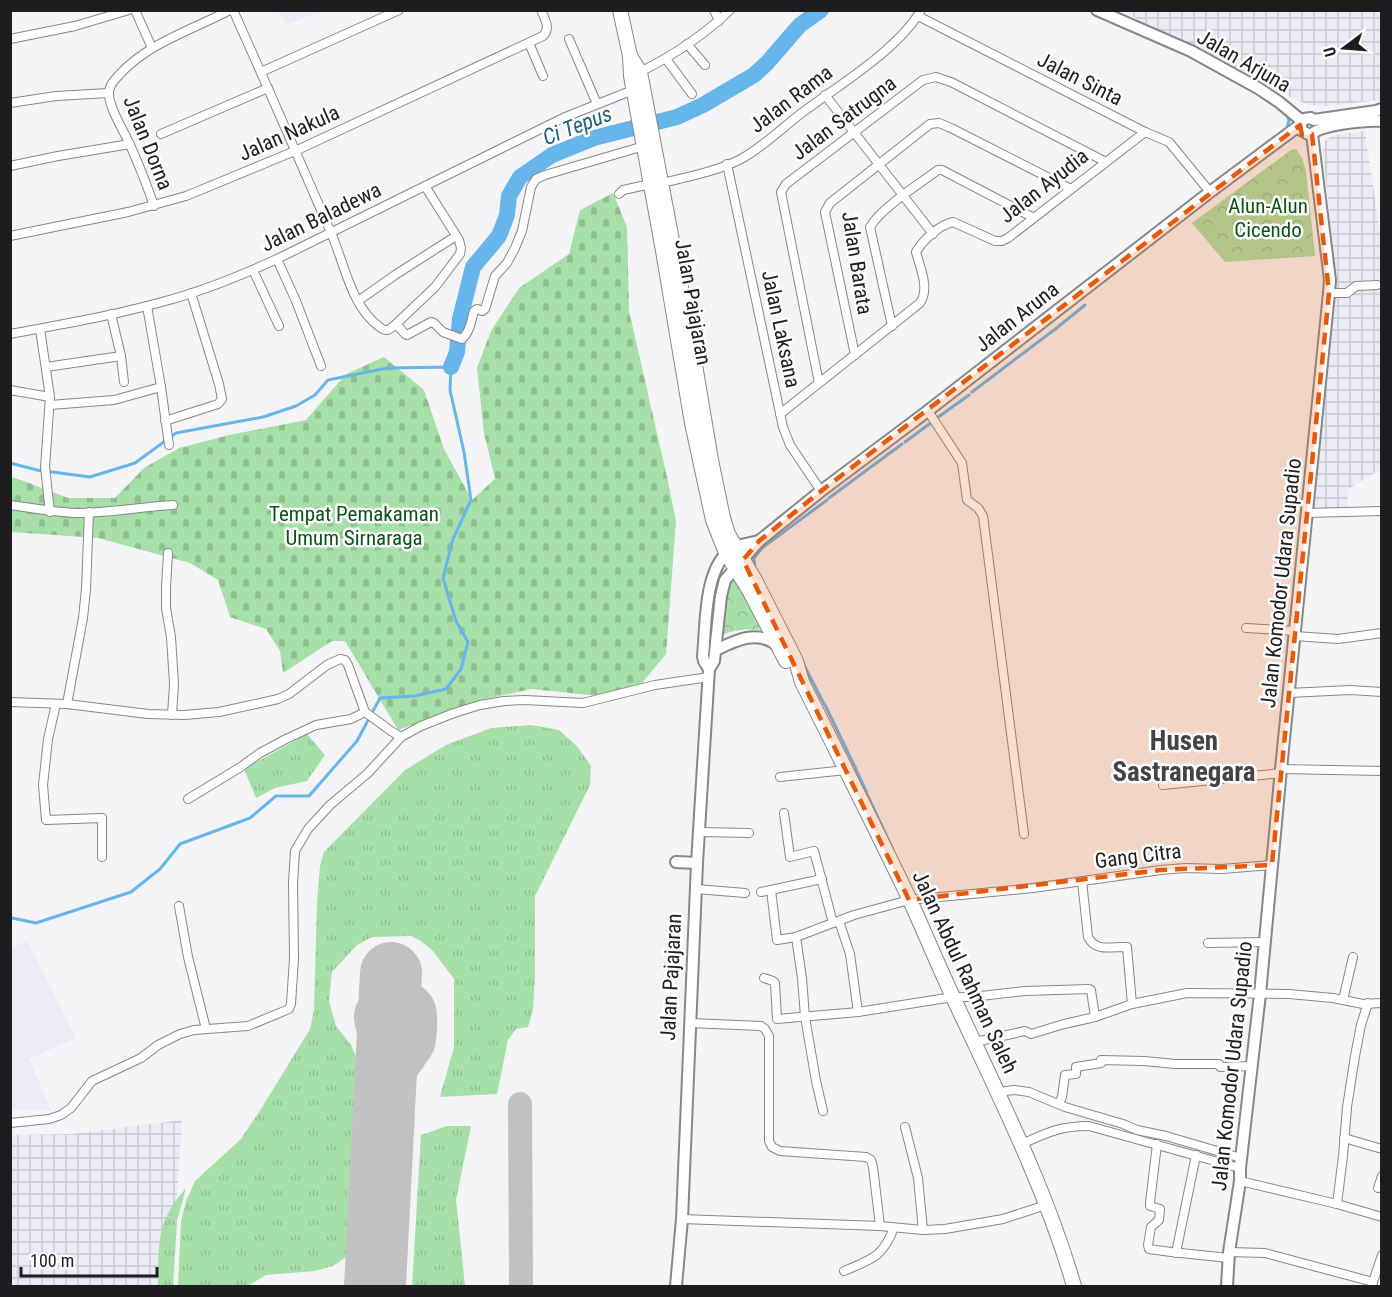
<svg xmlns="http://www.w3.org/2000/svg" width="1392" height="1297" font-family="'Roboto Condensed',sans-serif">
  <defs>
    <pattern id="industrial-grid" width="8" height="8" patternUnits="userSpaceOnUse" patternTransform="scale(1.5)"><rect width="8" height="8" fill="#ebebf6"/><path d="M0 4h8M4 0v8" fill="none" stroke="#c9c9d2"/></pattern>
    <pattern id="grass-tufts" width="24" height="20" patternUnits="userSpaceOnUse" patternTransform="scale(1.5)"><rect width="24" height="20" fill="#a7dfa9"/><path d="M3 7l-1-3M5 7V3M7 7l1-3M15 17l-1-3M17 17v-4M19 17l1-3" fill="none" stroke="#8fbf91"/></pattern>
    <pattern id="cemetery-stones" width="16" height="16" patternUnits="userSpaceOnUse" patternTransform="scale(1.5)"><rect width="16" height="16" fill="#a7dfa9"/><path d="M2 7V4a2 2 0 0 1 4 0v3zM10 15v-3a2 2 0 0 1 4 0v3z" fill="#8fbf91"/></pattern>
    <pattern id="park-crowns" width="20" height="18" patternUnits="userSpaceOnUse" patternTransform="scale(1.5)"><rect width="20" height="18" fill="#a7dfa9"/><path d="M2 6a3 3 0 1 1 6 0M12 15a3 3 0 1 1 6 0" fill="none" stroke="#8fbf91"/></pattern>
  </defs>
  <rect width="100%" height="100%" fill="#f4f4f7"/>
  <g fill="#ebebf6">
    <path d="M278 11H322L286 25Z"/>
    <path d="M28 941 76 1038 29 1059 51 1110H11V948Z"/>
  </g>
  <g fill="url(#industrial-grid)">
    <path d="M1122 11H1381V100L1324 106 1308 105 1280 92Z"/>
    <path d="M1365 131 1382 246 1381 469 1348 489 1347 510H1311L1319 453 1336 275 1323 152 1325 141 1329 138 1335 135Z"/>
    <path d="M182 1120 171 1286H11L10 1135 72 1134Z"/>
  </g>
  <g fill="url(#grass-tufts)">
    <path d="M531 725 559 730 577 746 591 766 590 785 535 896V974L533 1010 528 1027 516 1029 508 1040 497 1094 440 1097 454 1047V979L433 951 421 941 411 936 372 937 357 945 332 972 329 1001 336 1026 351 1045 358 1061 346 1257 333 1266 315 1271 266 1275 248 1286H178L181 1222 186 1201 195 1181 241 1139 261 1109 310 1029 314 1010 317 903 320 866 324 852 405 770 446 745 491 728Z"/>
    <path d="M307 734 325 755 307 781 275 788 256 798 244 769Z"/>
    <path d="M447 1126H471L456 1200 465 1286H412L421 1135Z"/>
    <path d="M186 1188 177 1221 173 1286H158C158 1245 157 1220 186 1188Z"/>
  </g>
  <path fill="url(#cemetery-stones)" d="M613 193 627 227 629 311 667 477 676 521 666 654 642 683 600 696 531 689 473 702 398 730 345 641H332L283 673 280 651 266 629 230 617 218 580 190 563 98 538 11 532V477L21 480 68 498H115L144 468 179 448 229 435 306 420 346 374 384 357 424 390 444 449 472 500 495 479 484 433 477 368 491 331 519 288 569 254 580 210Z"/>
  <g fill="url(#park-crowns)">
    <path d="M1296 149 1302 158 1306 171 1315 256 1225 262 1192 223 1291 150Z"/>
    <path d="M730 578 738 581 765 630C749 629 734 629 720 636L725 586Z"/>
  </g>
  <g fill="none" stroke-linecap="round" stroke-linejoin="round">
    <g stroke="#66b6ec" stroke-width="3">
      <path d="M1287 127 1289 121 1287 114"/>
      <path d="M972 392 1054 330 1085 305"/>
      <path d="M937 418 969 395"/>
      <path d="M905 442 932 422"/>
      <path d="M10 463 37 470 90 477 135 463 176 433 263 417 296 406 315 395 328 380 387 368 451 367 450 390 464 452 471 500 453 539 443 578 456 621 468 642 461 669 446 689 415 696 380 698 357 741 309 796H276L250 818 180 844 160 869 131 892 36 923 12 918 10 920"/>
      <path d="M829 498 902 444"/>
      <path d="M755 569 754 558 762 548 827 500"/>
      <path d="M803 663 824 704"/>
      <path d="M825 705 855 767"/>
      <path d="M855 767 866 791"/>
      <path d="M866 792 893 850"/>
    </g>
    <path stroke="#66b6ec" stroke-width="16" d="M451 367 457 352 460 319 473 267 499 236 507 215 509 196 520 177 552 155 594 138 677 117 703 105 754 75 767 63 800 25 821 10"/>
    <g stroke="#c1c1c4" stroke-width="24">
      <path d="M520 1104 521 1286"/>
      <path d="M384 1107C384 1091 387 1073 382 1057 378 1042 365 1032 366 1015 369 990 413 983 423 1006 426 1013 425 1021 425 1029 424 1034 425 1042 422 1047 420 1052 415 1057 412 1062 403 1074 394 1087 385 1099"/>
    </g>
    <path stroke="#c1c1c4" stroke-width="62" d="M375 1286 391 973"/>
    <defs>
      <g id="street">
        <path d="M135 10 152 48"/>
        <path d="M233 10C266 83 297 155 329 228 344 260 350 307 381 328 387 333 391 328 396 324L435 287 460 254 461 248 459 240 425 186"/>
        <path d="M714 10 719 21"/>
        <path d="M918 16 1145 132 1169 142 1210 192"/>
        <path d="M10 39 75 26 129 10"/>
        <path d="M569 39 597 104"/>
        <path d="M529 43 543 76"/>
        <path d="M687 44 705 65"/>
        <path d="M666 59 692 94"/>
        <path d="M261 72 399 10"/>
        <path d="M640 72C672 56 704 35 730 10"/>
        <path d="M825 95 933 234"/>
        <path d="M10 103 56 96 108 93"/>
        <path d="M161 134 268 88"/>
        <path d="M727 164 783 427 790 445 821 491"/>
        <path d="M10 166 58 156 130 144"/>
        <path d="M662 183C687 177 718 171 741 159 763 147 783 127 803 112 839 85 899 49 921 10"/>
        <path d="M619 194 623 190 651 184"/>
        <path d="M154 206C147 185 139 165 130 145 124 131 110 110 109 95 108 86 114 81 119 75 148 43 192 30 230 10"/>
        <path d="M10 236 128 212 186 196 295 151 543 36C551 28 545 20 541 10"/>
        <path d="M277 259 296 301 321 366"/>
        <path d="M253 270 279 326"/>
        <path d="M1329 293H1347L1356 286 1377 285"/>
        <path d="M358 301 395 275 456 236"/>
        <path d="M147 306 161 387 169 445"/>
        <path d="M111 314 121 356 124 382"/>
        <path d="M396 324 405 334 407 335 431 322 434 323 443 332 462 339C470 332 471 321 474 311L477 309 482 311 485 309 495 276 507 263 515 248 522 231 531 187 536 179 545 175 644 146"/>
        <path d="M892 326 870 227C881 208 919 184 938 170H942L1034 218"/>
        <path d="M40 329 50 397 45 467 50 512"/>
        <path d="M10 334C63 324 117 315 169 300 206 290 242 275 277 259L563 118 633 90"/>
        <path d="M855 355 825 212 830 203 930 124 939 123 951 128 1071 189"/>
        <path d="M46 367 121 356"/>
        <path d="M819 383 781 192 786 184 923 80 936 77 951 82 1106 162"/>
        <path d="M10 390 50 397"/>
        <path d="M50 405 114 400 161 387"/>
        <path d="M928 411 962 463 967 500 978 508 983 516 1024 834"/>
        <path d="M780 414 920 303C930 289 920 267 916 252 923 240 939 225 953 222L995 241H1002L1008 238 1145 132"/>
        <path d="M165 421 218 404 222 399 219 384 191 293"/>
        <path d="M10 505C32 508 53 512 75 513 108 513 140 507 173 505"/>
        <path d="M1307 513 1382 511"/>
        <path d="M168 553 166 587V608L171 637 174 684 172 715"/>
        <path d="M1246 628 1295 631"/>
        <path d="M1295 636 1338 639 1382 633"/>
        <path d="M1289 693 1350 690 1382 692"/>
        <path d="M10 702 67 704 148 714 185 715 219 712 278 699 289 694 327 665 340 659 345 660 348 665 365 712 391 731 401 737"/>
        <path d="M56 704 48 739 43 785 46 820 102 818V857"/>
        <path d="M67 704 83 618 86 589 89 512"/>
        <path d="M1281 769 1382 771"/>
        <path d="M780 777 846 770"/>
        <path d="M1163 785 1281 773"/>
        <path d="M188 799 239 768 260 753 286 739 316 725 351 719 365 712"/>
        <path d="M784 813 790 857 814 851 833 923"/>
        <path d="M699 832 749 833"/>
        <path d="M1082 881 1088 937C1096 953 1113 946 1127 947L1132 1004"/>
        <path d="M696 889 745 893"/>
        <path d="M771 890 777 940 796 937"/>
        <path d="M761 892 822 879"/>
        <path d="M179 906 188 957 206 1029"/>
        <path d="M839 921 850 954 858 1012"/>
        <path d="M1208 943 1265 942"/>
        <path d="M764 978 773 981 775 983 777 1019 858 1012 953 997H972L1025 991 1089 989 1091 990 1095 1017 1132 1004 1187 993 1289 994 1333 998 1363 1004 1382 1003"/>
        <path d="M1343 1000 1353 957"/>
        <path d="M690 1023 761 1026 765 1029 769 1036V1141L772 1147 780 1151 866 1157 871 1160 873 1167 880 1226"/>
        <path d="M975 1042 1025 1031 1031 1034 1064 1024 1095 1017"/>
        <path d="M998 1092 1014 1090 1029 1092 1065 1107 1123 1124 1137 1130 1166 1136 1241 1158"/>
        <path d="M1059 1103 1062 1097 1065 1075 1076 1074V1067L1101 1063V1060L1144 1061 1175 1064H1219L1220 1067 1252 1066"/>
        <path d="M823 1111 816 1081 805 1017 802 978 796 937 854 915 909 900 1033 888 1161 870 1185 868 1222 869 1272 865"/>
        <path d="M10 1123 49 1119 61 1115 71 1108 92 1081 141 1058 158 1045 180 1034 194 1030 248 1026 289 1009 291 1004 294 958 293 883 295 851 308 829 330 805 368 773 401 737 421 726 454 713 480 705 504 701 525 700 583 703 655 685 709 677"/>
        <path d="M905 1127 918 1178 923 1230"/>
        <path d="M1344 1138 1382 1149"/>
        <path d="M1157 1144 1150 1203V1206L1160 1209 1159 1220 1151 1227 1148 1245 1149 1249 1171 1252 1229 1258"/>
        <path d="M1020 1145C1046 1133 1059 1126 1089 1126L1240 1168"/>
        <path d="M1240 1181 1337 1204 1382 1217"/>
        <path d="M1378 1188 1382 1176"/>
        <path d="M1337 1204 1343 1156 1347 1107 1355 1056 1361 1025 1368 1003"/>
        <path d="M682 1219 880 1226 923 1230 945 1229 1003 1219 1046 1205"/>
        <path d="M1229 1252 1265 1253 1373 1282"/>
        <path d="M1176 1253 1196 1155"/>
        <path d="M844 1271C872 1259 882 1258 894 1228"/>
        <path d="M1372 1285 1382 1255"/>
      </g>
      <g id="secondary">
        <path d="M1097 10 1191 51 1258 88 1279 102 1302 121"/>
        <path d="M1312 134H1308L1301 130V123L1304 119 1311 118 1314 120 1376 111 1382 109"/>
        <path d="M1312 134C1322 124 1367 120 1382 121"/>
        <path d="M716 650C736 640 758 629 778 646"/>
        <path d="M709 669 704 661 703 656C706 626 704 572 728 552 736 545 748 544 759 541"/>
        <path d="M676 862 697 863"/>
        <path d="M676 1286 682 1219 697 863 709 669 714 661 721 596 725 580 759 541 821 491 925 413 1210 192 1300 125"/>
        <path d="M1227 1286 1229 1252 1240 1181V1168L1260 994 1281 769 1329 293 1330 280 1312 134"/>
      </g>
      <g id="highway">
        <path d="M620 10 630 56 631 76 662 245 692 423 713 520 726 553 749 590 786 661"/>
        <path d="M630 56 640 72 690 335 711 460 723 518 728 534 755 580 796 661 802 682C837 752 873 823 907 894 923 928 937 963 953 997 997 1092 1045 1186 1074 1286"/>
      </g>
    </defs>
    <use href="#street" stroke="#87878a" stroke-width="10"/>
    <use href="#secondary" stroke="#87878a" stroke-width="14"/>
    <use href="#highway" stroke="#87878a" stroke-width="16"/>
    <use href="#street" stroke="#fff" stroke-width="8"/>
    <use href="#secondary" stroke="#fff" stroke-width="10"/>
    <use href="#highway" stroke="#fff" stroke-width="14"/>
  </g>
  <path fill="#e8590c" fill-opacity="0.2" stroke="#e8590c" stroke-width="4.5" stroke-dasharray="12 8" stroke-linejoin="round" d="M1300 125 1302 135 1312 134 1329 293 1272 865 1161 870 909 900 743 560 759 541 821 491Z"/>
  <g text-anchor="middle" stroke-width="5" stroke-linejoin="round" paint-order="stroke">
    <g font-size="21" fill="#1d1d1f" stroke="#fff">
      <text transform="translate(1244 61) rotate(30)" y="7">Jalan Arjuna</text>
      <text transform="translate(1080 79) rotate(27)" y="7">Jalan Sinta</text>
      <text transform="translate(791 99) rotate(-37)" y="7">Jalan Rama</text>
      <text transform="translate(844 118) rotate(-37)" y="7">Jalan Satrugna</text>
      <text transform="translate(289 133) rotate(-24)" y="7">Jalan Nakula</text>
      <text transform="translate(148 143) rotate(68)" y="7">Jalan Dorna</text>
      <text transform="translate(1044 186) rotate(-38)" y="7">Jalan Ayudia</text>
      <text transform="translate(321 217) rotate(-26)" y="7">Jalan Baladewa</text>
      <text transform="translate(857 263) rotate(81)" y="7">Jalan Barata</text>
      <text transform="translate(693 302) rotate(80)" y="7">Jalan Pajajaran</text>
      <text transform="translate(1017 317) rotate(-38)" y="7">Jalan Aruna</text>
      <text transform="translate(781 329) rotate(78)" y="7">Jalan Laksana</text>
      <text transform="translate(1281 583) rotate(-84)" y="7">Jalan Komodor Udara Supadio</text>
      <text transform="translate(1138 856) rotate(-7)" y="7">Gang Citra</text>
      <text transform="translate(965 972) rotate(65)" y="7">Jalan Abdul Rahman Saleh</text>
      <text transform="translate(671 977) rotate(-87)" y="7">Jalan Pajajaran</text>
      <text transform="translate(1232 1066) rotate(-84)" y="7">Jalan Komodor Udara Supadio</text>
    </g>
    <g font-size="21" fill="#095318" stroke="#fff">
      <text x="1268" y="213">Alun-Alun<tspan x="1268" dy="24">Cicendo</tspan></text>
      <text x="354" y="521">Tempat Pemakaman<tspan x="354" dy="24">Umum Sirnaraga</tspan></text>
    </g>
    <g font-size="22" font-style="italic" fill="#225c81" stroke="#fff">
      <text transform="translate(577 125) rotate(-21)" y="8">Ci Tepus</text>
    </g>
    <g font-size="27" font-weight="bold" fill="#444447" stroke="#fff">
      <text x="1184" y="750">Husen<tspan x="1184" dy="31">Sastranegara</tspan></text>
    </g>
  </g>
  <rect width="1392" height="1297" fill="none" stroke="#1d1d1f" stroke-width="24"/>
  <g transform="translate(1344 48) rotate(254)" stroke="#ffffff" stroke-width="4.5" paint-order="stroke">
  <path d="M0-4.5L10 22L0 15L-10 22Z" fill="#1d1d1f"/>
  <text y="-9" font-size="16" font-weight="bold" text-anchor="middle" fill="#1d1d1f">U</text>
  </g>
  <path d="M21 1267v9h136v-9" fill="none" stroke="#1d1d1f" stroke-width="3"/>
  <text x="30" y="1267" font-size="18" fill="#1d1d1f" stroke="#ffffff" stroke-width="4.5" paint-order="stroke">100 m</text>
</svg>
